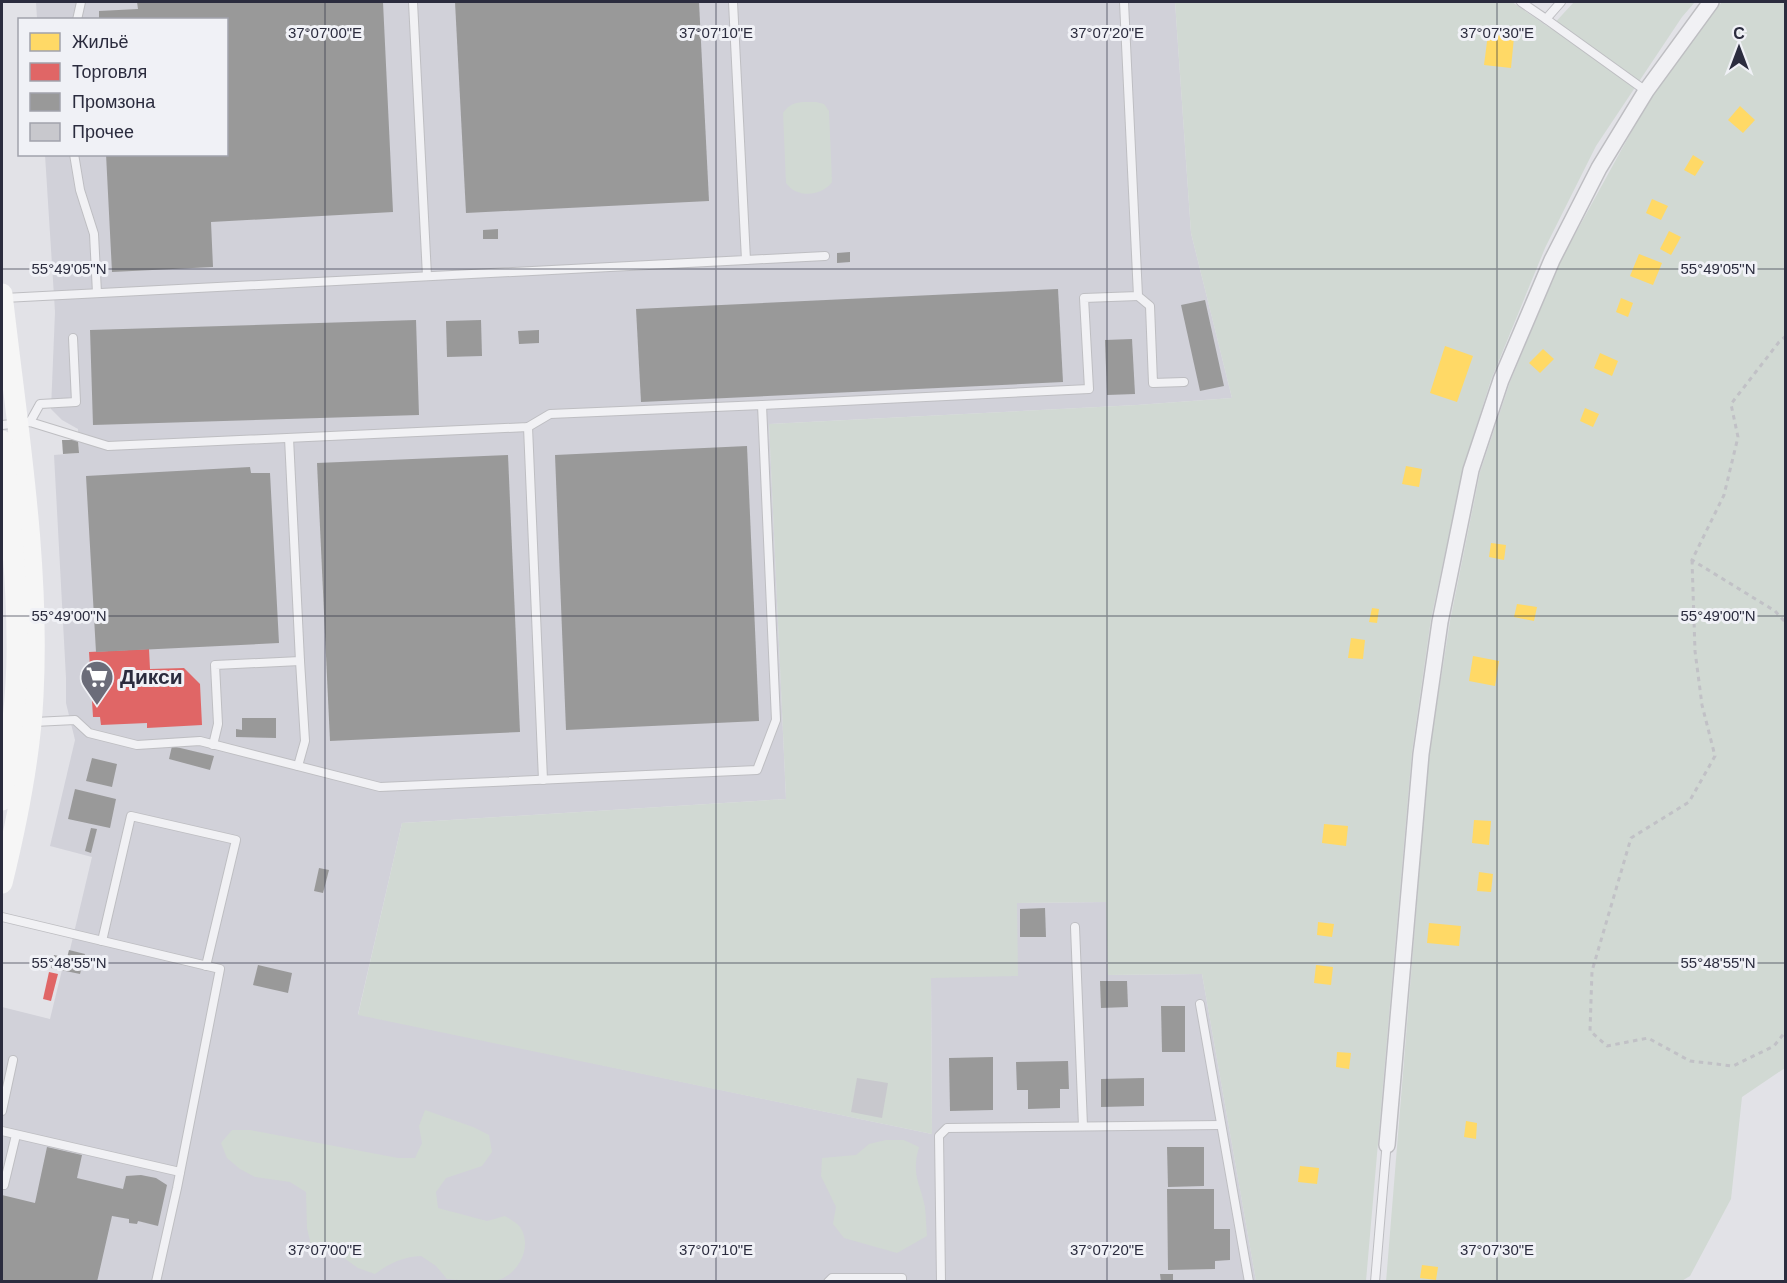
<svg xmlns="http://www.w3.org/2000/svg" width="1787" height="1283" font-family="Helvetica,sans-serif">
  <rect width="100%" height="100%" fill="#e2e2e7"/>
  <path fill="#d1d1d9" d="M36 2H1175L1191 233 1232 398 1137 405 769 424 786 799 402 823 358 1014 932 1134 931 977 1017 903 1107 902 1108 975 1202 974 1256 1281H2V1007L50 1019 62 970 51 968 54 955 68 958 92 857 50 846 75 740 66 703V678L54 455 79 453 78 429 62 420 51 409 55 312 45 155 226 154V20L37 19Z"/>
  <g fill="#d1d9d3">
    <path d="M1175 2H1512L1550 28 1574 2H1695L1682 17 1596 146 1545 248 1491 380 1463 469 1431 619 1412 752 1366 1281H1256L1202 974 1108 975 1106 902 1017 903 1018 976 931 978 932 1134 358 1015 402 823 786 799 769 424 1137 405 1232 398 1191 233Z"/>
    <path d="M1722 2H1785V1068L1742 1097 1731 1199 1690 1276 1680 1282H1386L1429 754 1450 621 1480 472 1510 382 1562 258 1657 85Z"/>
    <path d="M816 102 824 104 829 111 832 182C822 196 797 199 786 183L783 113C791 100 803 102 816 102Z"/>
    <path d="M425 1110 473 1127 489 1135 492 1152 482 1166 446 1178 436 1192 438 1208 487 1221 505 1216C510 1219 517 1223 520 1227 533 1246 519 1274 498 1280 487 1283 459 1280 447 1279L436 1266 421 1256C402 1257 390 1263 375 1274L358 1268 344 1258 311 1245 307 1228 306 1192 290 1182 255 1177 240 1169 227 1158 221 1143 232 1130H250L398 1158H415L422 1143 419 1126Z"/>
    <path d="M886 1140H904L919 1147C911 1175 920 1182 925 1207 926 1216 926 1226 927 1236L897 1253 844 1238 833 1224 836 1207 821 1176 822 1158 856 1155 869 1144Z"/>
  </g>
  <g fill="#ffd966">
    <path d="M1488 34 1514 37 1511 68 1484 65Z"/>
    <path d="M1740 106 1755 120 1743 133 1728 120Z"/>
    <path d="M1693 155 1704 162 1695 176 1684 170Z"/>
    <path d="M1652 199 1668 206 1661 220 1646 213Z"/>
    <path d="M1669 231 1681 237 1671 255 1660 249Z"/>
    <path d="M1639 254 1662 263 1653 285 1630 276Z"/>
    <path d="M1621 298 1633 303 1628 317 1616 312Z"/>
    <path d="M1445 346 1473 356 1457 402 1430 393Z"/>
    <path d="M1543 349 1554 359 1540 373 1529 363Z"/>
    <path d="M1600 353 1618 361 1612 376 1594 368Z"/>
    <path d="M1585 408 1599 414 1593 427 1580 421Z"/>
    <path d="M1406 466 1422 469 1419 487 1402 484Z"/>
    <path d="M1491 543 1506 545 1504 560 1489 557Z"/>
    <path d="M1517 604 1537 607 1534 621 1514 617Z"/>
    <path d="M1372 608 1379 609 1377 623 1369 622Z"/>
    <path d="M1351 638 1365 640 1363 659 1348 658Z"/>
    <path d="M1473 656 1499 661 1495 686 1469 681Z"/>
    <path d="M1474 820 1491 821 1489 845 1472 843Z"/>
    <path d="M1324 824 1348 826 1346 846 1322 843Z"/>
    <path d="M1479 872 1493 874 1491 892 1477 891Z"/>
    <path d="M1318 922 1334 924 1332 937 1317 935Z"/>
    <path d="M1429 923 1461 926 1459 946 1427 943Z"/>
    <path d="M1316 965 1333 967 1331 985 1314 983Z"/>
    <path d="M1337 1052 1351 1053 1349 1069 1336 1067Z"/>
    <path d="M1466 1121 1477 1123 1476 1139 1464 1137Z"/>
    <path d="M1300 1166 1319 1168 1317 1184 1298 1182Z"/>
    <path d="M1422 1265 1438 1267 1436 1280 1420 1278Z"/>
  </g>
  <g fill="#e06666">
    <path d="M149 649 150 669 184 668 200 684 202 725 147 728V723L101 725 100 717H93L89 652Z"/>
    <path d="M49 972 58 974 51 1001 43 999Z"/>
  </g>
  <g fill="#999">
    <path d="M137 2H383L393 212 211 222 213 267 112 272 106 154H226V20H99V11L138 9Z"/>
    <path d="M455 2H699L709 201 466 213Z"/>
    <path d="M498 229V239H483V230Z"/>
    <path d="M850 252V262L837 263V253Z"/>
    <path d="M1058 289 1063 382 641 402 636 309Z"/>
    <path d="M1205 300 1224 386 1200 391 1181 305Z"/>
    <path d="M416 320 419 415 93 425 90 330Z"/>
    <path d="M481 320 482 356 447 357 446 321Z"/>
    <path d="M539 330V343L519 344 518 331Z"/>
    <path d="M1132 339 1135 394 1107 395 1105 340Z"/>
    <path d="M62 440H78L79 453 63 454Z"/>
    <path d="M747 446 759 721 566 730 555 455Z"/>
    <path d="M508 455 520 732 330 741 317 463Z"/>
    <path d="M250 467 251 473H270L279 643 96 652 86 476Z"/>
    <path d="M242 718H276V738L236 737V729L242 730Z"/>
    <path d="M172 746 214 756 210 770 169 759Z"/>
    <path d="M92 758 117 764 112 787 86 781Z"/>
    <path d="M75 789 116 799 110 828 68 819Z"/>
    <path d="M91 828 97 829 91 853 85 851Z"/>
    <path d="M319 868 329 870 323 893 314 891Z"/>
    <path d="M1045 908 1046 937H1020V909Z"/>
    <path d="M69 950 85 954 80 974 51 968 54 955 67 958Z"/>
    <path d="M258 965 292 973 288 993 253 985Z"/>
    <path d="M1100 981H1127L1128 1007 1101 1008Z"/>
    <path d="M1161 1006H1185V1052H1162Z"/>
    <path d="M993 1057V1110L950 1111 949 1058Z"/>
    <path d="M1068 1061 1069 1089H1060V1108L1028 1109V1090H1017L1016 1062Z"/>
    <path d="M1144 1078V1106L1101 1107V1079Z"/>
    <path d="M47 1147 82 1155 77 1178 123 1189 126 1176 141 1175 156 1178 167 1185 158 1226 138 1221 137 1224 129 1223V1219L112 1216 97 1282H2V1195L35 1203Z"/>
    <path d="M1167 1147H1204V1186L1168 1187Z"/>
    <path d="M1167 1189H1214V1229H1230V1260L1215 1261V1269L1168 1270Z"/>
    <path d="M1160 1274H1173V1282H1161Z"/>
  </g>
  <path fill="#c8c8cd" d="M857 1078 888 1083 882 1118 851 1112Z"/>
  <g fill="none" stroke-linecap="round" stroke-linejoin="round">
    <defs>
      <g id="service">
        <path d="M413 2 427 276"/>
        <path d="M1521 2 1546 19 1561 2"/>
        <path d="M1546 19 1646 91"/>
        <path d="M77 20 81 2"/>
        <path d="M74 154 80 190 94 234 97 293"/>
        <path d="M746 260 825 256"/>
        <path d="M1138 296 1150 306 1153 383 1184 382"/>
        <path d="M4 298 746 260 733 2"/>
        <path d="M762 405 1089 389 1084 298 1138 296 1124 2"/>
        <path d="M30 422 40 404 76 402 73 338"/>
        <path d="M2 425 30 422 108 446 528 427 550 414 762 405 776 720 757 770 380 787 200 741 137 745 89 733 75 720 34 722"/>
        <path d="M528 427 543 780"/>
        <path d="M213 745 218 724 215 665 300 661 289 438"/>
        <path d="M298 766 305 741 300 661"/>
        <path d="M2 917 220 969 177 1188 156 1282"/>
        <path d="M1075 927 1083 1126"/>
        <path d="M102 941 131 816 236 840 206 966"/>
        <path d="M1200 1004 1249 1282"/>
        <path d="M2 1111 13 1060"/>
        <path d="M2 1131 180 1172"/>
        <path d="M4 1185 16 1135"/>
        <path d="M828 1282 832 1278H902V1282"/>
        <path d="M941 1282 939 1136 947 1128 1221 1125"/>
        <path d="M1375 1282 1386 1152"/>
      </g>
      <path id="minor" d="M1387 1145 1421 754 1440 622 1471 470 1501 380 1552 260 1599 168 1646 91 1711 2"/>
    </defs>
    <use href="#service" stroke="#bebec2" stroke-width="10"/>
    <use href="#minor" stroke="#bebec2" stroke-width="18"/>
    <g stroke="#c1c1c6" stroke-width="3" stroke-dasharray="4.5 4.5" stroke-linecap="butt">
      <path d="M1786 336 1779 342 1731 404 1738 437 1724 495 1692 560 1775 611 1786 623"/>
      <path d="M1692 560 1695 651 1702 705 1715 756 1689 802 1631 838 1592 971 1590 1031 1607 1046 1648 1038 1690 1061 1733 1066 1774 1046 1786 1031"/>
    </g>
    <use href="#service" stroke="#f1f1f4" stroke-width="8"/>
    <use href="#minor" stroke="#f1f1f4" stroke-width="15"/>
    <g stroke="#f6f6f6" stroke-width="21">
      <path d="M2 294C17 427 40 561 33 696 30 759 17 822 2 883"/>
      <path d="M2 441C9 508 17 574 17 641 18 694 10 748 2 800"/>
    </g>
  </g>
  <path fill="none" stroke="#2b2c3e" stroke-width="1.5" stroke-opacity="0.45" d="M325 2V1282M716 2V1282M1107 2V1282M1497 2V1282M2 269H1786M2 616H1786M2 963H1786"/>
  <defs>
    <symbol id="supermarket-pin" viewBox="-11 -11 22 30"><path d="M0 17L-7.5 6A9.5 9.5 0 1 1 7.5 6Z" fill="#6b6c79" stroke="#f0f1f6"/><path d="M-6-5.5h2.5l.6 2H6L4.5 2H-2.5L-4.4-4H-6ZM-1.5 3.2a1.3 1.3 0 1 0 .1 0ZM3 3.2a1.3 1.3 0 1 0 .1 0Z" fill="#fff"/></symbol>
  </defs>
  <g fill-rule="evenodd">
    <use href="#supermarket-pin" x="78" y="658" width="38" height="52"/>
  </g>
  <g text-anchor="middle" stroke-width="6" stroke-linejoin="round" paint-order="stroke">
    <g font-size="21" font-weight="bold" fill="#2b2c3e" stroke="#f0f1f6" text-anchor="start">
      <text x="120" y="684">Дикси</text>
    </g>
  </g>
  <g font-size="15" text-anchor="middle" fill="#2b2c3e" stroke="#f0f1f6" stroke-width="6" stroke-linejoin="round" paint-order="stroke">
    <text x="325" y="38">37°07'00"E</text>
    <text x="716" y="38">37°07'10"E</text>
    <text x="1107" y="38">37°07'20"E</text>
    <text x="1497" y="38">37°07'30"E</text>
    <text x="69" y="274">55°49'05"N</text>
    <text x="1718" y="274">55°49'05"N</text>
    <text x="69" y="621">55°49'00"N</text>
    <text x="1718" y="621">55°49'00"N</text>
    <text x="69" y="968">55°48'55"N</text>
    <text x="1718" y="968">55°48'55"N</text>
    <text x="325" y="1255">37°07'00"E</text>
    <text x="716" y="1255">37°07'10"E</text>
    <text x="1107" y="1255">37°07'20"E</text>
    <text x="1497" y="1255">37°07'30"E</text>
  </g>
  <rect width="1787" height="1283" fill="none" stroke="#2b2c3e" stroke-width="6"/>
  <rect x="18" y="18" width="210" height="138" fill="#f0f1f6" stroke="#a1a2ac" stroke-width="1.5"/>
  <rect x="30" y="33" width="30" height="18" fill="#ffd966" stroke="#a1a2ac" stroke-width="1.5"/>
  <text x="72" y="48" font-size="18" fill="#2b2c3e">Жильё</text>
  <rect x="30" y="63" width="30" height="18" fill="#e06666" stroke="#a1a2ac" stroke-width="1.5"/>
  <text x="72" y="78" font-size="18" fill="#2b2c3e">Торговля</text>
  <rect x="30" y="93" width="30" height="18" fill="#999999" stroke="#a1a2ac" stroke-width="1.5"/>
  <text x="72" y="108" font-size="18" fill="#2b2c3e">Промзона</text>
  <rect x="30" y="123" width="30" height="18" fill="#c8c8cd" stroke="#a1a2ac" stroke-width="1.5"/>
  <text x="72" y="138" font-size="18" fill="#2b2c3e">Прочее</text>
  <g transform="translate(1739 48)" stroke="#f0f1f6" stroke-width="4.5" paint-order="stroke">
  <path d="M0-4.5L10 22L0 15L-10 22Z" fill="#2b2c3e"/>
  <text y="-9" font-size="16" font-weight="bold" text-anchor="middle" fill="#2b2c3e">С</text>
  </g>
</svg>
